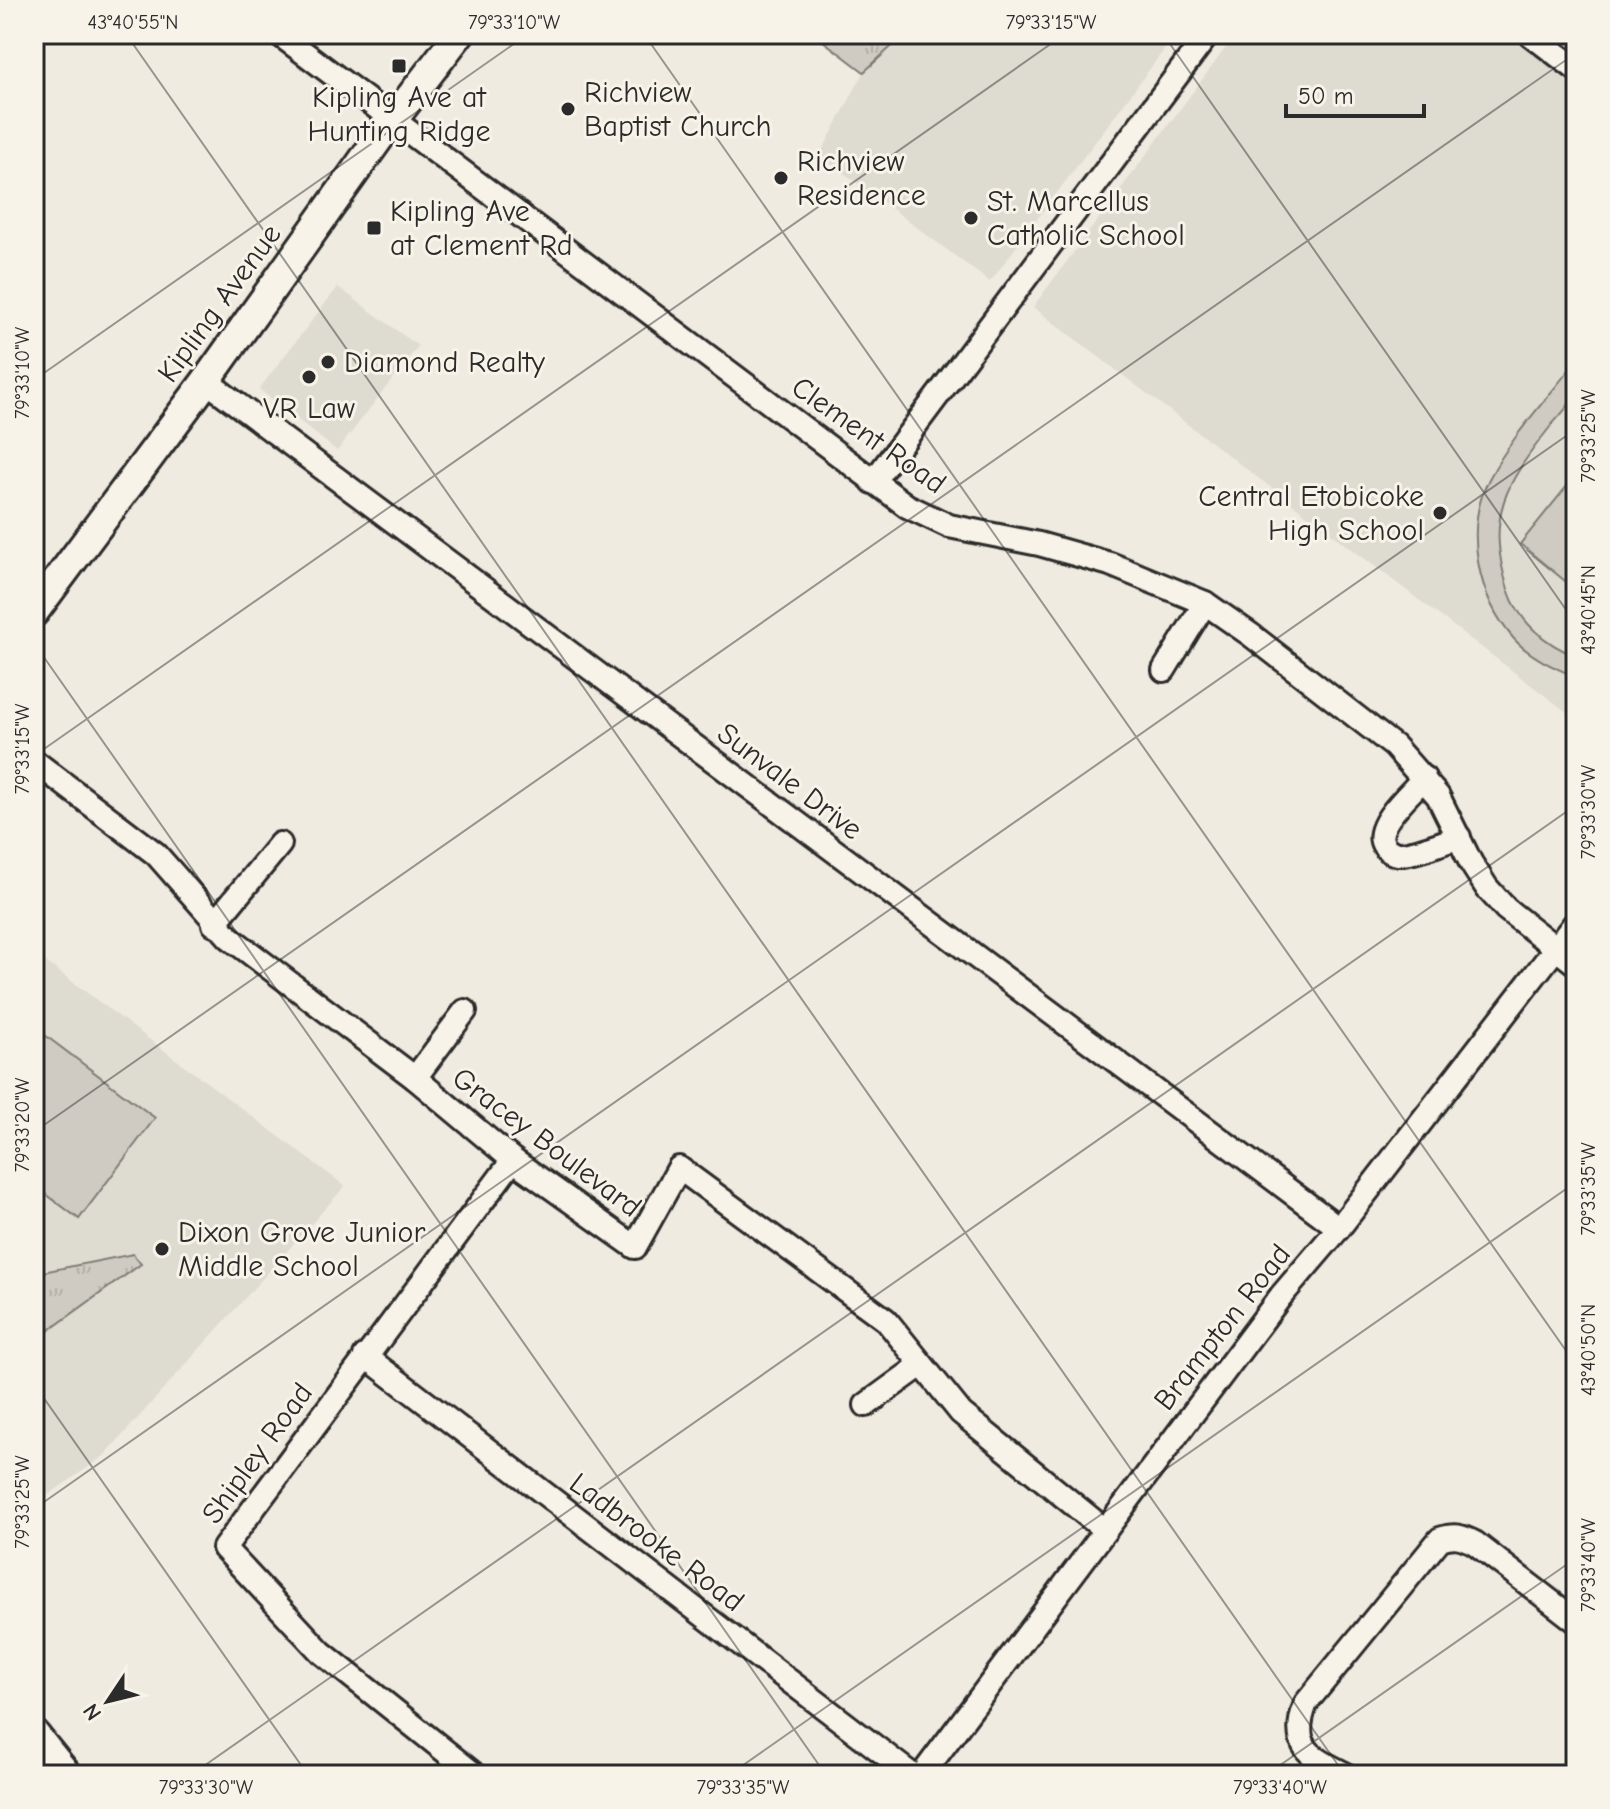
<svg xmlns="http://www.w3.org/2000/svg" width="1610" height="1809" font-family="'Comic Neue',sans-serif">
  <defs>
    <pattern id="park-tufts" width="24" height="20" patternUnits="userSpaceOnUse" patternTransform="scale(2)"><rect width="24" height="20" fill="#cfcbc2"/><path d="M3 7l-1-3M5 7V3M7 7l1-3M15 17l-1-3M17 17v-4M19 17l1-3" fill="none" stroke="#b2aea7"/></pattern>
  </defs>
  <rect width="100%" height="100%" fill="#efebe0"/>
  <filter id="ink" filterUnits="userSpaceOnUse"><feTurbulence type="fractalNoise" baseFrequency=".0125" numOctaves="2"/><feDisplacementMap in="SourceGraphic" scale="16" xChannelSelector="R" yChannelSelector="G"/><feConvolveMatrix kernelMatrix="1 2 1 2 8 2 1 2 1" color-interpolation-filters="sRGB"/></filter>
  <g filter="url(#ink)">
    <g fill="#dedbd1">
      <path d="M905 34H1176L990 282 820 155 864 72Z"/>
      <path d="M1236 34H1516L1576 80V719L1033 307Z"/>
      <path d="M338 287 418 346 337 451 259 389Z"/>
      <path d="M34 953 345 1186 104 1456 34 1505Z"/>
    </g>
    <g fill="url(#park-tufts)" stroke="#7d7b76" stroke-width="2">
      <path d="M814 34H905L864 72Z"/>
      <path d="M133 1254 141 1264 48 1331 34 1311V1265L43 1272Z"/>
    </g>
    <g fill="#cfcbc2" stroke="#7d7b76" stroke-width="2">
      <path d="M1576 361C1576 371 1578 383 1576 392 1573 403 1558 417 1550 427 1506 483 1485 516 1508 589 1518 621 1545 644 1576 656V677C1555 668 1530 657 1514 639 1478 598 1463 530 1489 479 1511 437 1547 399 1576 361Z"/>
      <path d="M1576 475V590L1520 544Z"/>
      <path d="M34 1027 155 1118 79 1219 34 1185Z"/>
    </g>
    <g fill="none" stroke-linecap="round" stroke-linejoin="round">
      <defs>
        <g id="minor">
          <path d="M279 34 907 506 949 526 1039 544 1110 564 1205 603 1251 635 1394 746 1438 796 1471 863 1487 888 1506 909 1576 964"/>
          <path d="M1530 34 1576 69"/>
          <path d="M206 381 1339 1228"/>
          <path d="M873 482 1208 34"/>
          <path d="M1164 670 1205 603"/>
          <path d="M34 761 156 854 229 937 415 1078 513 1160 635 1247 679 1168 886 1320 961 1413 1105 1530"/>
          <path d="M1424 778C1412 792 1373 825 1383 844 1386 849 1391 853 1398 854 1413 855 1443 842 1459 837"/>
          <path d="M214 924 280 844"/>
          <path d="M415 1078 465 1011"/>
          <path d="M365 1356 912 1775"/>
          <path d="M866 1405 921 1365"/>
          <path d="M475 1775 321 1652 224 1548 513 1160"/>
          <path d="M922 1775 1281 1296 1339 1228 1576 922"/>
          <path d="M1347 1775C1310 1757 1289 1747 1306 1703L1440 1539C1455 1534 1461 1536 1475 1543L1576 1621"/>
        </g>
        <g id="major">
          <path d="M34 612 206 381 379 138 459 34"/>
          <path d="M34 1734 67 1775"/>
        </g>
      </defs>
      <use href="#minor" stroke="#2b2b2b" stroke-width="28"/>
      <use href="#major" stroke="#2b2b2b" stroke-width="34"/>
      <use href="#minor" stroke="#f7f3e8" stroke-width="22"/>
      <use href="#major" stroke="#f7f3e8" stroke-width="28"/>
    </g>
  </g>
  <path fill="none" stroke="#2b2b2b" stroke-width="2" stroke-opacity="0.45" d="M126 34 1345 1775M644 34 1576 1365M1163 34 1576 624M34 380 528 34M34 643 826 1775M34 756 1065 34M34 1132 1576 53M34 1384 308 1775M34 1509 1576 429M191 1775 1576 805M729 1775 1576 1182M1266 1775 1576 1558"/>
  <g fill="#2b2b2b" stroke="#f7f3e8" stroke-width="3">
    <rect x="391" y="58" width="16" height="16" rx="4"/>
    <circle cx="568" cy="109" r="8"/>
    <circle cx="781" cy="178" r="8"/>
    <circle cx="971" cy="218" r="8"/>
    <rect x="366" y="220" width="16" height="16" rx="4"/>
    <circle cx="328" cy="362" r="8"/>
    <circle cx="309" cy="377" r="8"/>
    <circle cx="1440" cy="513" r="8"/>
    <circle cx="162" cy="1249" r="8"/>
  </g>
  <g text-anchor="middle" stroke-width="6" stroke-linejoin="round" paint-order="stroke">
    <g font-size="30" fill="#2b2b2b" stroke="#f7f3e8" text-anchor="start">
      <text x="584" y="102">Richview<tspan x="584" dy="34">Baptist Church</tspan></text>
      <text x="399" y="107" text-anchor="middle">Kipling Ave at<tspan x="399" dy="34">Hunting Ridge</tspan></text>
      <text x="797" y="171">Richview<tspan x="797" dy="34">Residence</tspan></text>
      <text x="987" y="211">St. Marcellus<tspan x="987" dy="34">Catholic School</tspan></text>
      <text x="390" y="221">Kipling Ave<tspan x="390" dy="34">at Clement Rd</tspan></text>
      <text x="344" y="372">Diamond Realty</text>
      <text x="309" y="418" text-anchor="middle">VR Law</text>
      <text x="1424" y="506" text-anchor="end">Central Etobicoke<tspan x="1424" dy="34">High School</tspan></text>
      <text x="178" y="1242">Dixon Grove Junior<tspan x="178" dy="34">Middle School</tspan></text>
    </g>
    <g font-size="30" fill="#2b2b2b" stroke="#f7f3e8">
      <text transform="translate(219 303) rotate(-54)" y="10">Kipling Avenue</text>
      <text transform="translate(869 435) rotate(35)" y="10">Clement Road</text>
      <text transform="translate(790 781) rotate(37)" y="10">Sunvale Drive</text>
      <text transform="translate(547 1142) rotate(37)" y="10">Gracey Boulevard</text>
      <text transform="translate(1222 1327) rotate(-52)" y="10">Brampton Road</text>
      <text transform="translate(257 1453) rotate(-54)" y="10">Shipley Road</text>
      <text transform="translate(657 1542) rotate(37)" y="10">Ladbrooke Road</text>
    </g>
  </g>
  <rect width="1610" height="1809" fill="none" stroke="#f7f3e8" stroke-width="88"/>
  <g transform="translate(108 1701) rotate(235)" stroke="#f7f3e8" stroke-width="6" paint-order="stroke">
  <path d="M0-6L14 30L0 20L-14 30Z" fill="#2b2b2b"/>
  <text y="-12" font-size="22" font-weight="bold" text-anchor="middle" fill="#2b2b2b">N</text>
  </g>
  <path d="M1286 104v12h138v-12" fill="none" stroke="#2b2b2b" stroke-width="4"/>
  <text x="1298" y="104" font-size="24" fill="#2b2b2b" stroke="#f7f3e8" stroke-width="6" paint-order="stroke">50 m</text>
  <rect x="44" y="44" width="1522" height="1721" fill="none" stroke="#2b2b2b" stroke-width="3"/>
  <g font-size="20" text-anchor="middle" fill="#2b2b2b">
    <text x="133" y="29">43°40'55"N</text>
    <text x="514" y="29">79°33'10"W</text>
    <text x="1051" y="29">79°33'15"W</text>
    <text transform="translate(22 373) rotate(-90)" y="7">79°33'10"W</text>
    <text transform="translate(1588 436) rotate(-90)" y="7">79°33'25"W</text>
    <text transform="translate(1588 610) rotate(-90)" y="7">43°40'45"N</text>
    <text transform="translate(22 749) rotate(-90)" y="7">79°33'15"W</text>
    <text transform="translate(1588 812) rotate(-90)" y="7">79°33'30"W</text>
    <text transform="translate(22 1125) rotate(-90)" y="7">79°33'20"W</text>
    <text transform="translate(1588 1189) rotate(-90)" y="7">79°33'35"W</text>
    <text transform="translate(1588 1350) rotate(-90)" y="7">43°40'50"N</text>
    <text transform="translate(22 1502) rotate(-90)" y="7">79°33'25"W</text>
    <text transform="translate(1588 1565) rotate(-90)" y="7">79°33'40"W</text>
    <text x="206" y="1794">79°33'30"W</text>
    <text x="743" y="1794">79°33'35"W</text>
    <text x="1280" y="1794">79°33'40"W</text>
  </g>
</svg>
